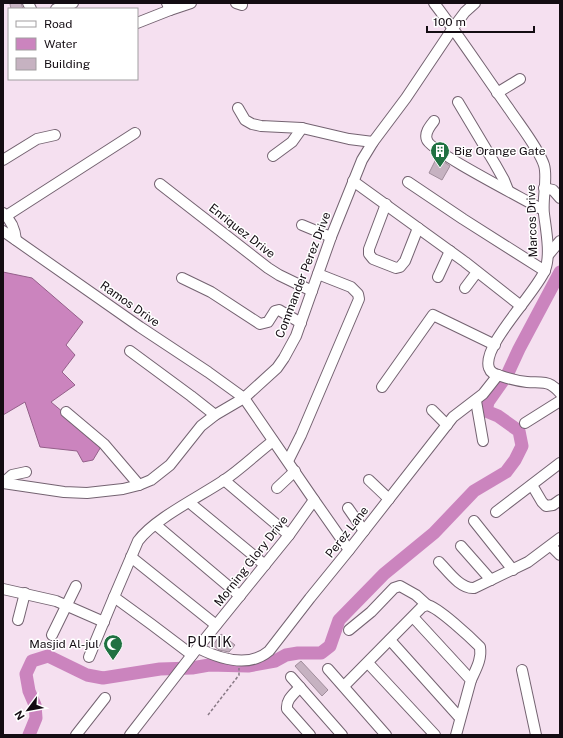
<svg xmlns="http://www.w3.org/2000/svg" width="563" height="738" font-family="'Public Sans',sans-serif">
  <rect width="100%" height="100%" fill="#f5e0f0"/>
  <path fill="#cb84be" stroke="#94608a" d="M3 272 32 278 83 322 66 345 75 355 62 372 75 385 51 402 102 445 93 460 83 462 77 451 40 447 25 402 3 415Z"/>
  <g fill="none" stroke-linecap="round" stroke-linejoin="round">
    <path stroke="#cb84be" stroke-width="13" d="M29 735 36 718 35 705 29 691 26 674 32 661 48 656 87 675 103 678 160 669 192 668 209 665 248 666 275 661 286 655 298 653H321L330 646 339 620 384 574 434 533 474 491 506 472 515 460 522 446 519 431 498 416 486 411 488 402 507 375 519 349 560 272"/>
  </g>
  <g fill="#c6b2c1" stroke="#a08d9b">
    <path d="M13 3H21L23 9H11L10 4Z"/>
    <path d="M437 157 450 166 442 180 429 173Z"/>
    <path d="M221 634 235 645 229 652 219 650 213 645Z"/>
    <path d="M301 661 328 690 322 696 295 666Z"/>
  </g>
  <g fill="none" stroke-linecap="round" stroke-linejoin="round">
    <defs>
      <g id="minor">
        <path d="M28 3 31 9"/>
        <path d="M167 3 170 10 191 3"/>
        <path d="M236 3 242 5"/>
        <path d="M434 3C460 37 484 74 509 109 519 124 539 149 544 165 548 178 542 199 544 214 546 230 551 255 545 270 536 293 481 346 489 368 491 374 496 374 501 376 510 379 518 381 527 382 535 383 544 381 551 385 554 387 558 390 560 393"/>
        <path d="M56 9 73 3"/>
        <path d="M137 23 170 10"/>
        <path d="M497 93 520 79"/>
        <path d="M458 102 495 164 504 180 508 190"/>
        <path d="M238 108 245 120 252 124 261 126 302 128 349 139 373 142"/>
        <path d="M434 121C430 126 424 133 427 140 430 151 526 200 543 210"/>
        <path d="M273 156 292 142 302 128"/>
        <path d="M3 160 37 139 55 135"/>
        <path d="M353 181 465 262 521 306"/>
        <path d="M408 182 463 219 545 271"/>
        <path d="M160 184 268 268 279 275 312 291"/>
        <path d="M544 188 553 190 560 198"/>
        <path d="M386 204 369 249V254L373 259 396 268 400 267 405 261 418 228"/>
        <path d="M3 213C11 220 15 229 16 240"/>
        <path d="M6 216 135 133"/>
        <path d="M302 225 331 237"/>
        <path d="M3 231 140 327 208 372 244 398 314 500 289 535 192 655 130 735"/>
        <path d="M549 254 560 241"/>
        <path d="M438 277 450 251"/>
        <path d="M182 278 211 292 260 324 268 322 275 311 279 310 301 323"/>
        <path d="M465 288 477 272"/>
        <path d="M130 351 191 396 215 415"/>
        <path d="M382 387 433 315 495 345"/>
        <path d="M476 401 483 441"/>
        <path d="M432 410 447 425"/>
        <path d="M66 412 104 444 139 485"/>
        <path d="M525 423 560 401"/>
        <path d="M288 461 301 435 359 299 358 294 351 287 318 274"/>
        <path d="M224 480 289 535"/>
        <path d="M369 480 389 499"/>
        <path d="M3 483 64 492 87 493 123 489 139 485 151 480 170 465 201 426 215 415 244 398 277 368 284 358 296 336 331 237 362 160 373 142 406 98 453 28 465 12 475 3"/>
        <path d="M3 483 12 475 26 472"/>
        <path d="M532 485 542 502 546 506 553 505 560 500"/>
        <path d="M277 488 295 471"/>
        <path d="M314 500 349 550"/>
        <path d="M190 503 265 565"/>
        <path d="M348 508 364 531"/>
        <path d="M496 512 560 463"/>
        <path d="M474 521 513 570"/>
        <path d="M156 525 240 596"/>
        <path d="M461 546 491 580"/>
        <path d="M551 546 560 555"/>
        <path d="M131 557 216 625"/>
        <path d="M439 562C448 571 460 589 474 588L528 562 560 538"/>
        <path d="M3 589 56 601 104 622"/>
        <path d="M413 617 471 680 456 735"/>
        <path d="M18 620 25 593"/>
        <path d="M349 630 371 612 394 588 400 586 416 595 427 605"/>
        <path d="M52 635 76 586"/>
        <path d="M390 640 460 718"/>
        <path d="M198 648C220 659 249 668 269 651L310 598 349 550 453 417 483 394 498 375"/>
        <path d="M192 655 151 624 114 597 138 541C154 519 199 497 223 481 241 469 256 454 273 441"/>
        <path d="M89 657 114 597"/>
        <path d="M368 663 435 735"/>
        <path d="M328 669 386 735"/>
        <path d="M522 670 536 735"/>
        <path d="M291 677 342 735"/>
        <path d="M344 686 422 607 427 605C438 607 471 638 480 647 482 659 476 669 471 680"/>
        <path d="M300 687C294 694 286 699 287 709L310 735"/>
        <path d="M76 735 105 698"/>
      </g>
    </defs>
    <use href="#minor" stroke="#746371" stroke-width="12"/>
    <path stroke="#887985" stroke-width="1.5" stroke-dasharray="3 2" stroke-linecap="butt" d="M208 715 239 675V668"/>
    <use href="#minor" stroke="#fff" stroke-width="10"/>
  </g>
  <defs>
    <symbol id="building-pin" viewBox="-11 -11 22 30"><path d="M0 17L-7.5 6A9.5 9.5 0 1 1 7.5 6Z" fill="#207142" stroke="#fff"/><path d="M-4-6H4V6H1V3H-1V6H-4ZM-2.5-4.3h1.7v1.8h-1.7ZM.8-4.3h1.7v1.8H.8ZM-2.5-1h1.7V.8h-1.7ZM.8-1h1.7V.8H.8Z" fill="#fff"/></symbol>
    <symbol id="mosque-pin" viewBox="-11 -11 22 30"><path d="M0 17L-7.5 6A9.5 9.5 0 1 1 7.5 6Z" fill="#207142" stroke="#fff"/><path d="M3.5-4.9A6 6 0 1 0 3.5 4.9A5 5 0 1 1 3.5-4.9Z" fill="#fff"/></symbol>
  </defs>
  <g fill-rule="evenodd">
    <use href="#building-pin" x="429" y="140" width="22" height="30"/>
    <use href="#mosque-pin" x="102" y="633" width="22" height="30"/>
  </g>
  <g text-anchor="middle" stroke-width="3" stroke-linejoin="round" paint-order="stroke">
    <g font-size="12" fill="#130c12" stroke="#fff" text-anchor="start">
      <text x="454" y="155">Big Orange Gate</text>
      <text x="99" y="648" text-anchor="end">Masjid Al-jul</text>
    </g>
    <g font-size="12" fill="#130c12" stroke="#fff">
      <text transform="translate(532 221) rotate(-92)" y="4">Marcos Drive</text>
      <text transform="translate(242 231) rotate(38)" y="4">Enriquez Drive</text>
      <text transform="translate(303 275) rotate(-69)" y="4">Commander Perez Drive</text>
      <text transform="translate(130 304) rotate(35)" y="4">Ramos Drive</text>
      <text transform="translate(347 532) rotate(-52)" y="4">Perez Lane</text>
      <text transform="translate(251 561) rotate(-52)" y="4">Morning Glory Drive</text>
    </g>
    <g font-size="14" letter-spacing="1" fill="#130c12" stroke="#fff">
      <text x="210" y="647">PUTIK</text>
    </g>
  </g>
  <rect width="563" height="738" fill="none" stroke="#130c12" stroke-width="8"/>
  <rect x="8" y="8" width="130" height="72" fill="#ffffff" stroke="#a19ea0"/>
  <rect x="16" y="21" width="20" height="6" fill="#ffffff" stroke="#a19ea0"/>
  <text x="44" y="28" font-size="12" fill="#130c12">Road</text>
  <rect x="16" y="38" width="20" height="12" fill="#cb84be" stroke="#a19ea0"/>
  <text x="44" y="48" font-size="12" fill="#130c12">Water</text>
  <rect x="16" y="58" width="20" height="12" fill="#c6b2c1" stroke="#a19ea0"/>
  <text x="44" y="68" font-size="12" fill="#130c12">Building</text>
  <g transform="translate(28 710) rotate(238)" stroke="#ffffff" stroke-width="3" paint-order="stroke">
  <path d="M0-3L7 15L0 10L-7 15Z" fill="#130c12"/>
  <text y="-6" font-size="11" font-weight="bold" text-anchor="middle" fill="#130c12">N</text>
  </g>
  <path d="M427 26v6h107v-6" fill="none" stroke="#130c12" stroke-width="2"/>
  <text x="433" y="26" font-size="12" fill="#130c12" stroke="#ffffff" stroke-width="3" paint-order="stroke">100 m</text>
</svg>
